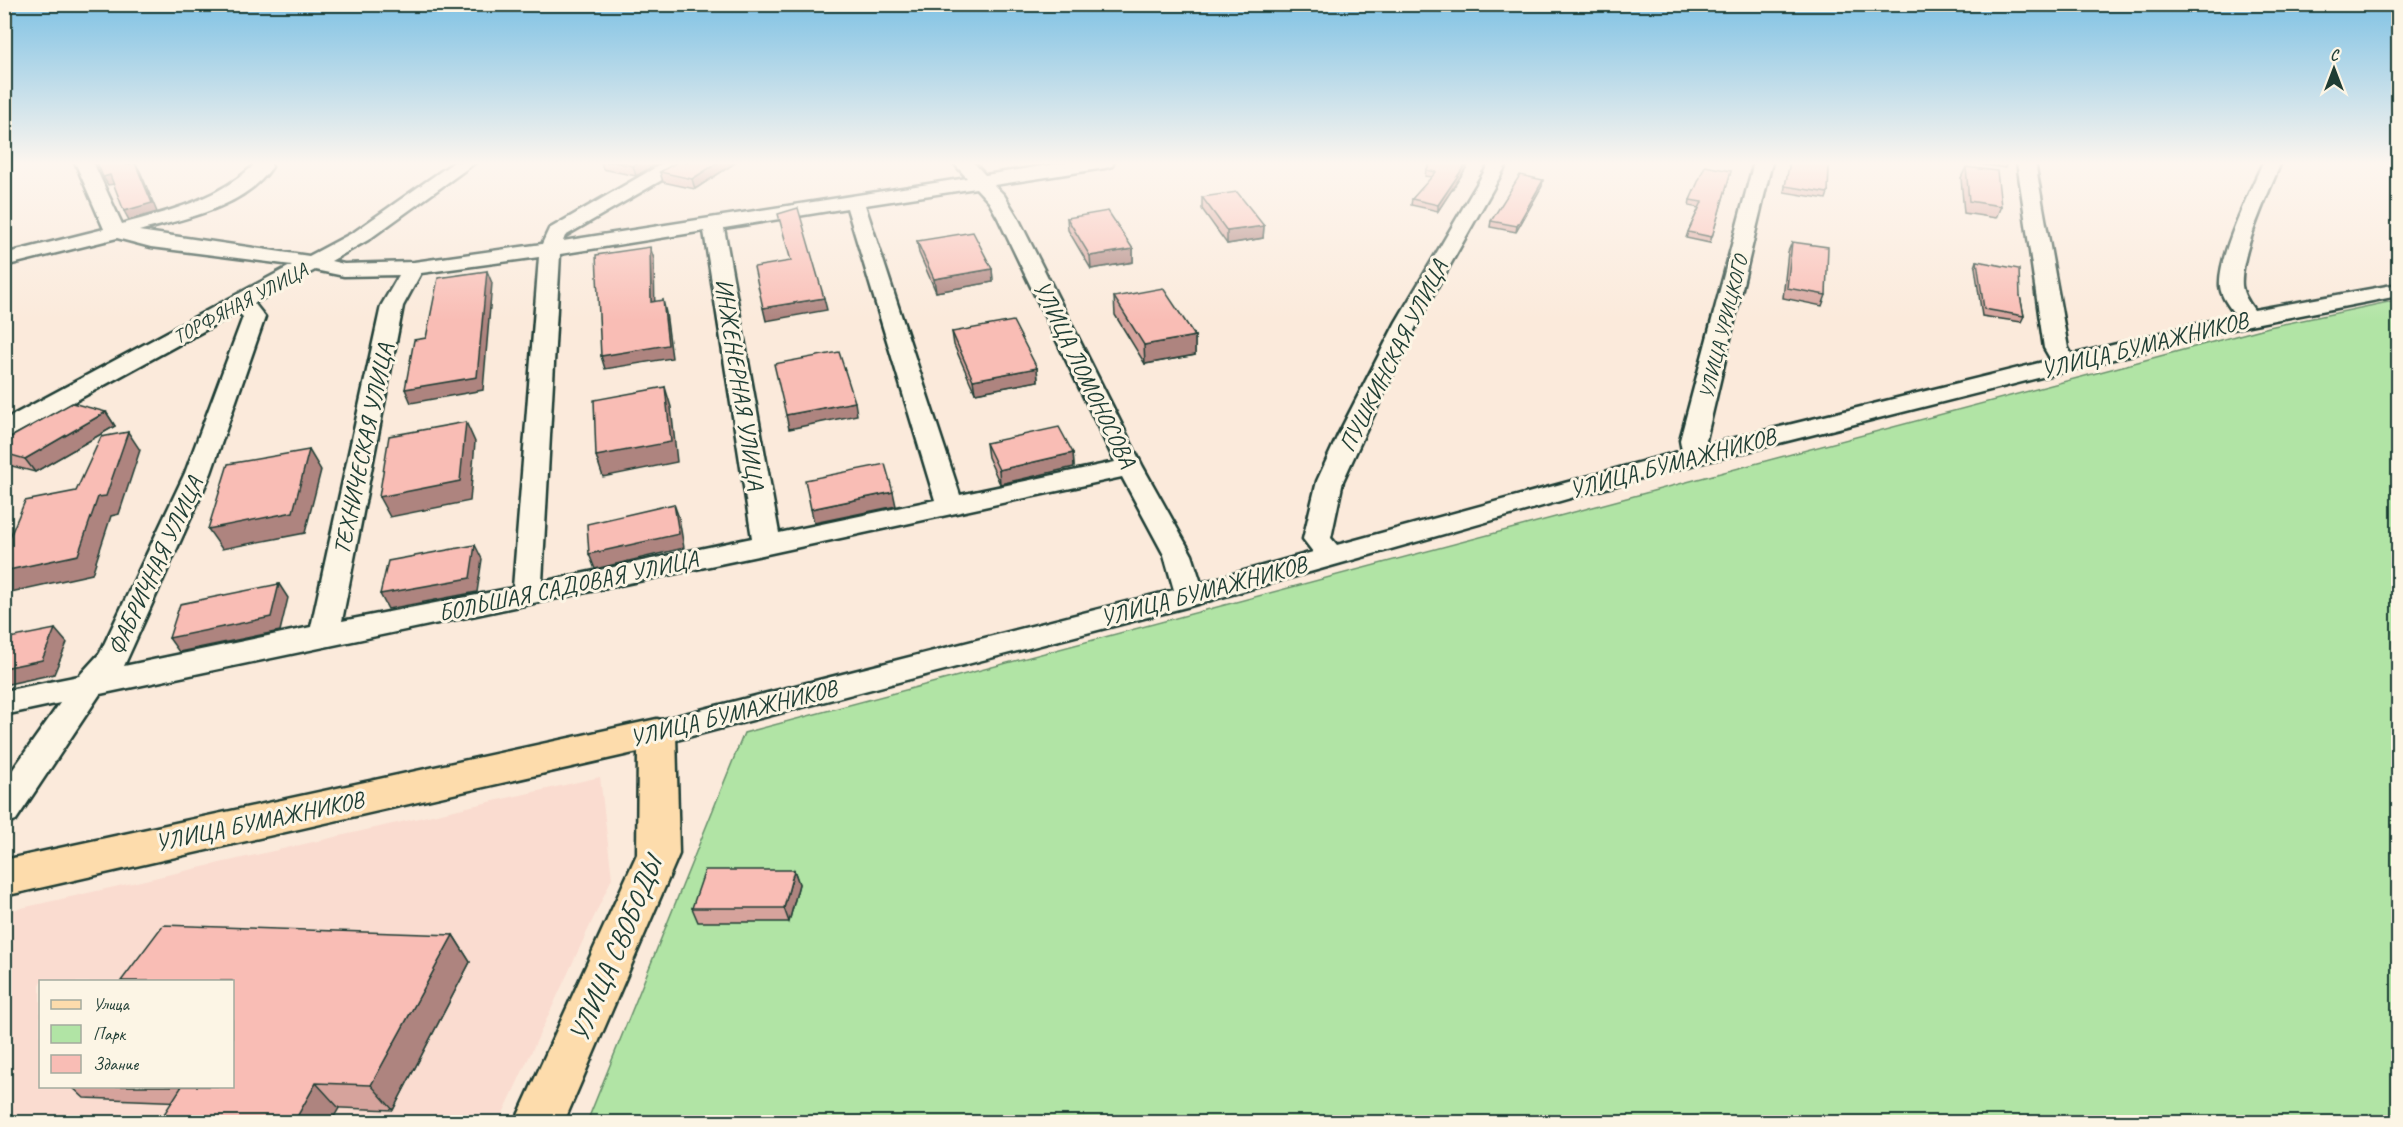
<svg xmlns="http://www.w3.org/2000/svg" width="2403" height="1127" font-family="Caveat,sans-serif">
  <rect width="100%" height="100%" fill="#fbeadb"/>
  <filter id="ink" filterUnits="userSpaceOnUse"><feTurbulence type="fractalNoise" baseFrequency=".0167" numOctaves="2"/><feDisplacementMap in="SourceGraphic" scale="12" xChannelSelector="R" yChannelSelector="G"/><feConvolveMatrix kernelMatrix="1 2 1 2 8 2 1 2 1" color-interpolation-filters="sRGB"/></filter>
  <g filter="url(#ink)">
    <path fill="#fadcd0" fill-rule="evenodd" d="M600 777 612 878 499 1122H5L4 912ZM40 982H232V1086H40Z"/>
    <path fill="#b1e4a5" stroke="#68906c" stroke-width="1.5" d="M2398 300V1122H587L744 733 2269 327Z"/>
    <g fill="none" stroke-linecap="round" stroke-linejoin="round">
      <defs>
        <path id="minor" d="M75 162H93L122 224C169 211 216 200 253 166L252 162H270L272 167C244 208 184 219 139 231L309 256 354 232 454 162H476L368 240 331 261 344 264 414 262 542 244 549 229 665 162H688L686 166 565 236 563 241 967 178 953 162H973L985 175 1068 162H1114L1112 166 1105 168 994 185 1004 195 1018 218 1143 467 1192 555 1201 583 1313 552 1303 539 1317 481 1338 435 1396 322 1490 162H1508L1418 322 1364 435 1343 481 1331 538 1337 545 1682 451 1680 440 1754 162H1772L1706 440 1707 445 2051 360 2044 348 2017 162H2035L2068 348 2072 355 2235 315C2229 306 2221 297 2220 286 2218 255 2250 192 2263 162H2281C2269 192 2239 255 2242 286 2243 295 2249 303 2254 310L2398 284V296L2249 325 1648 476 1190 606 657 745 645 742 641 733 645 724 1174 590 1164 555 1122 477 767 554 100 694 16 820 4 824V782L60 703 4 715V691L79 676 100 653 185 473 243 317 238 312 13 435 4 437V420L292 265 151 247 117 238 4 266V254L104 229ZM976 188 989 202 998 218 1115 462 960 495 865 205ZM847 208 935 500 779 533 724 228ZM704 231 752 538 542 582 560 254ZM539 257 513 588 342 621 403 306 421 273ZM315 270 344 276 399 275 381 306 311 627 124 666 211 473 265 317 254 303Z"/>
        <path id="major" d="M657 719 670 723 676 733 679 854 564 1122H515L637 854 638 752 4 896V860Z"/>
      </defs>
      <use href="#minor" stroke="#1f3d34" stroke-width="5"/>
      <use href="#major" stroke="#1f3d34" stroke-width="5"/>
      <use href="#minor" fill="#fcf5e5" fill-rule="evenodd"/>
      <use href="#major" fill="#fddcac" fill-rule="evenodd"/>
    </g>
    <g fill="#d6a39c" stroke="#1f3d34" stroke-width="1.5">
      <path d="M601 162H660L636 176 603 169Z"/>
      <path d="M677 162H735V163L695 189 663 182 660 172Z"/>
      <path d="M1432 162H1470L1438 211 1411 205 1412 199 1432 177 1425 176 1426 170Z"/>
      <path d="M1790 162H1829L1828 193 1826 199 1784 192Z"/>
      <path d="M1979 162H2007L2005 168 1979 164Z"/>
      <path d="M1966 167 2001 206 1996 218 1964 213 1961 178Z"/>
      <path d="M1731 171 1710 243 1686 238 1688 232 1699 208 1689 206 1690 200Z"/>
      <path d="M1542 186 1516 232 1490 227 1491 221Z"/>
      <path d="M1202 197 1264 226 1263 238 1227 244 1202 209Z"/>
      <path d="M1067 218 1133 249V262L1091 269 1068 230Z"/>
      <path d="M917 241 992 269 993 282 936 292 919 253Z"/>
      <path d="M1792 242 1826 295 1822 306 1783 298 1788 252Z"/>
      <path d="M1977 261 2020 296 2024 316 2021 322 1982 316 1975 267Z"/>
      <path d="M1114 297 1195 336V355L1145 364 1115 315Z"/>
      <path d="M952 332 1037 368 1038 381 975 393 954 345Z"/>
      <path d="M106 412 115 426 35 472 4 464V441Z"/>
      <path d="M986 443 1073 453 1074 467 1000 484 988 457Z"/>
      <path d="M794 870 799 884 789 922H698L692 908Z"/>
      <path d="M453 935 470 962 393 1110 84 1098 71 1086H232Z"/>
    </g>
    <g fill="#ae847f" stroke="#1f3d34" stroke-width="1.5">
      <path d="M640 162H660L636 176 633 166Z"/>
      <path d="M719 162H735V163L695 189 692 179Z"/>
      <path d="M1467 162H1470L1438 211V205Z"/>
      <path d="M135 163 140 171 157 212 129 220 124 211Z"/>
      <path d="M110 175 115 184 108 185 103 177Z"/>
      <path d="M1543 180 1542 186 1516 232 1517 226Z"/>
      <path d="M1264 226 1263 238 1227 244V231Z"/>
      <path d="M650 247 654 259 655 315 651 302Z"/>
      <path d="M1133 249V262L1091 269 1090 256Z"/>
      <path d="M992 269 993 282 936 292 934 279Z"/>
      <path d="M487 271 492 283 483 390 411 403 405 389Z"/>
      <path d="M824 298 827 310 766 321 763 308Z"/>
      <path d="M663 300 666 313 672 358 605 369 601 356Z"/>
      <path d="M1195 336V355L1145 364 1144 345Z"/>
      <path d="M1037 368 1038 381 975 393 973 380Z"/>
      <path d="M665 387 671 407 677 462 603 477 596 456Z"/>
      <path d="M855 402 857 415 789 429 786 415Z"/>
      <path d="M106 412 115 426 35 472 25 459Z"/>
      <path d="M466 422 475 442 470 501 390 517 379 497Z"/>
      <path d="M128 432 140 450 119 514 111 516 92 574 11 592 4 584V571L98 497Z"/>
      <path d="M309 450 321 470 305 533 222 549 208 529Z"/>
      <path d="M1073 453 1074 467 1000 484 999 470Z"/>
      <path d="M893 492 896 506 814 523 811 509Z"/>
      <path d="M674 504 679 518 684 548 595 569 589 554Z"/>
      <path d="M475 545 482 559 477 592 388 609 380 594Z"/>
      <path d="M279 584 288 598 280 631 179 652 169 638Z"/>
      <path d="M55 629 67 643 54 674 4 685V668Z"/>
      <path d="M794 870 799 884 789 922 784 908Z"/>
      <path d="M453 935 470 962 393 1110 371 1085Z"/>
      <path d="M316 1083 339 1108 331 1122H294Z"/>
    </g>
    <g fill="#f9bdb5" stroke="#1f3d34" stroke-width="1.5">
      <path d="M97 162H125L126 165 135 163 152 203 124 211 110 175 103 177Z"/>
      <path d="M614 162H640L633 166Z"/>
      <path d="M677 162H719L692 179 660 172Z"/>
      <path d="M1432 162H1467L1438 205 1412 199 1436 172 1426 170Z"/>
      <path d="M1790 162H1829L1828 193 1785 186Z"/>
      <path d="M1705 166 1731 171 1712 237 1688 232 1702 202 1690 200Z"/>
      <path d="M1966 167 1997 171 2001 206 1969 201Z"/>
      <path d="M1520 175 1543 180 1517 226 1491 221Z"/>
      <path d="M1237 192 1264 226 1227 231 1202 197Z"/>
      <path d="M798 208 824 298 763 308 754 267 791 261 778 214Z"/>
      <path d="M1108 211 1133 249 1090 256 1067 218Z"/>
      <path d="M973 232 992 269 934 279 917 241Z"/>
      <path d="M1792 242 1828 247 1826 295 1787 288Z"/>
      <path d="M650 247 651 302 663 300 668 345 601 356 596 255Z"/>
      <path d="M1977 261 2019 269 2020 296 2024 316 1984 309Z"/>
      <path d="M487 271 477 377 405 389 414 340 426 338 438 278Z"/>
      <path d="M1163 288 1195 336 1144 345 1114 297Z"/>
      <path d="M1013 321 1037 368 973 380 952 332Z"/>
      <path d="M839 352 855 402 786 415 774 364Z"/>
      <path d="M665 387 671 442 596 456 594 400Z"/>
      <path d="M72 403 106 412 25 459 4 453V441Z"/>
      <path d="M466 422 460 481 379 497 389 436Z"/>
      <path d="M1059 427 1073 453 999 470 986 443Z"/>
      <path d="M128 432 106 496 98 497 78 555 4 571V551L25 501 76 491 101 437Z"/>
      <path d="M309 450 293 512 208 529 228 464Z"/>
      <path d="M885 464 893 492 811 509 805 480Z"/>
      <path d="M674 504 679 534 589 554 587 524Z"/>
      <path d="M475 545 470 578 380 594 388 561Z"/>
      <path d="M279 584 271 617 169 638 180 604Z"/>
      <path d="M55 629 42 660 4 668V639Z"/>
      <path d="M705 870H794L784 908H692Z"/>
      <path d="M163 925 453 935 371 1085 316 1083 294 1122H159L182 1086H232V981H121Z"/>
    </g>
  </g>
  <linearGradient id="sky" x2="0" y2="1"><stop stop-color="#80c2e4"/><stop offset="0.51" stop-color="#fdf6ef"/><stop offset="1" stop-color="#fdf6ef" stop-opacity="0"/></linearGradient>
  <rect width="2403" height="320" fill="url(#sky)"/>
  <g text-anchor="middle" stroke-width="6" stroke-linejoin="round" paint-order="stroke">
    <g font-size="20" fill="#1f3d34" stroke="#fcf5e5">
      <text transform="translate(240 303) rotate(-28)" y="7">ТОРФЯНАЯ УЛИЦА</text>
      <text transform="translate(1723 327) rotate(-76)" y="7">УЛИЦА УРИЦКОГО</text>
    </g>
    <g font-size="24" fill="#1f3d34" stroke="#fcf5e5">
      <text transform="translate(2144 345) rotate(-14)" y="8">УЛИЦА БУМАЖНИКОВ</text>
      <text transform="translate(1393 356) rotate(-63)" y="8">ПУШКИНСКАЯ УЛИЦА</text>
      <text transform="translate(1085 374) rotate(64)" y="8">УЛИЦА ЛОМОНОСОВА</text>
      <text transform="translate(740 384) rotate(81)" y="8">ИНЖЕНЕРНАЯ УЛИЦА</text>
      <text transform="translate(363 449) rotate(-78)" y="8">ТЕХНИЧЕСКАЯ УЛИЦА</text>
      <text transform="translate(1672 463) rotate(-15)" y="8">УЛИЦА БУМАЖНИКОВ</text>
      <text transform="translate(155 566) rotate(-65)" y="8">ФАБРИЧНАЯ УЛИЦА</text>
      <text transform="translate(568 586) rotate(-12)" y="8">БОЛЬШАЯ САДОВАЯ УЛИЦА</text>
      <text transform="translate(1203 591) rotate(-15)" y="8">УЛИЦА БУМАЖНИКОВ</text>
      <text transform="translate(733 713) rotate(-14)" y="8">УЛИЦА БУМАЖНИКОВ</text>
      <text transform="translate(259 821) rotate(-12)" y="8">УЛИЦА БУМАЖНИКОВ</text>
    </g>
    <g font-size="28" fill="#1f3d34" stroke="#fcf5e5">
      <text transform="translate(615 949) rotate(-67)" y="10">УЛИЦА СВОБОДЫ</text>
    </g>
  </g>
  <rect width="2403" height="1127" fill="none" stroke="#fcf5e5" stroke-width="24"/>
  <rect x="12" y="12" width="2379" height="1103" fill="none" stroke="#1f3d34" stroke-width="2" filter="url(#ink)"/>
  <rect x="39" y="980" width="195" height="108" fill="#fcf5e5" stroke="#a4ab9e" stroke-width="1.5"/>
  <rect x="51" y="1000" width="30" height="9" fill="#fddcac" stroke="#a4ab9e" stroke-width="1.5"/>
  <text x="93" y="1010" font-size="18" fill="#1f3d34">Улица</text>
  <rect x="51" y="1025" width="30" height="18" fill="#b1e4a5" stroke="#a4ab9e" stroke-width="1.5"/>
  <text x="93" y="1040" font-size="18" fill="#1f3d34">Парк</text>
  <rect x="51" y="1055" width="30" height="18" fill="#f9bdb5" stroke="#a4ab9e" stroke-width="1.5"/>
  <text x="93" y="1070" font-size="18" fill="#1f3d34">Здание</text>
  <g transform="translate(2334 69)" stroke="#fcf5e5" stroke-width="4.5" paint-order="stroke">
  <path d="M0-4.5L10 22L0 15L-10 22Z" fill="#1f3d34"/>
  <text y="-9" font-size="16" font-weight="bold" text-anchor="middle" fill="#1f3d34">С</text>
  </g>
</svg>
